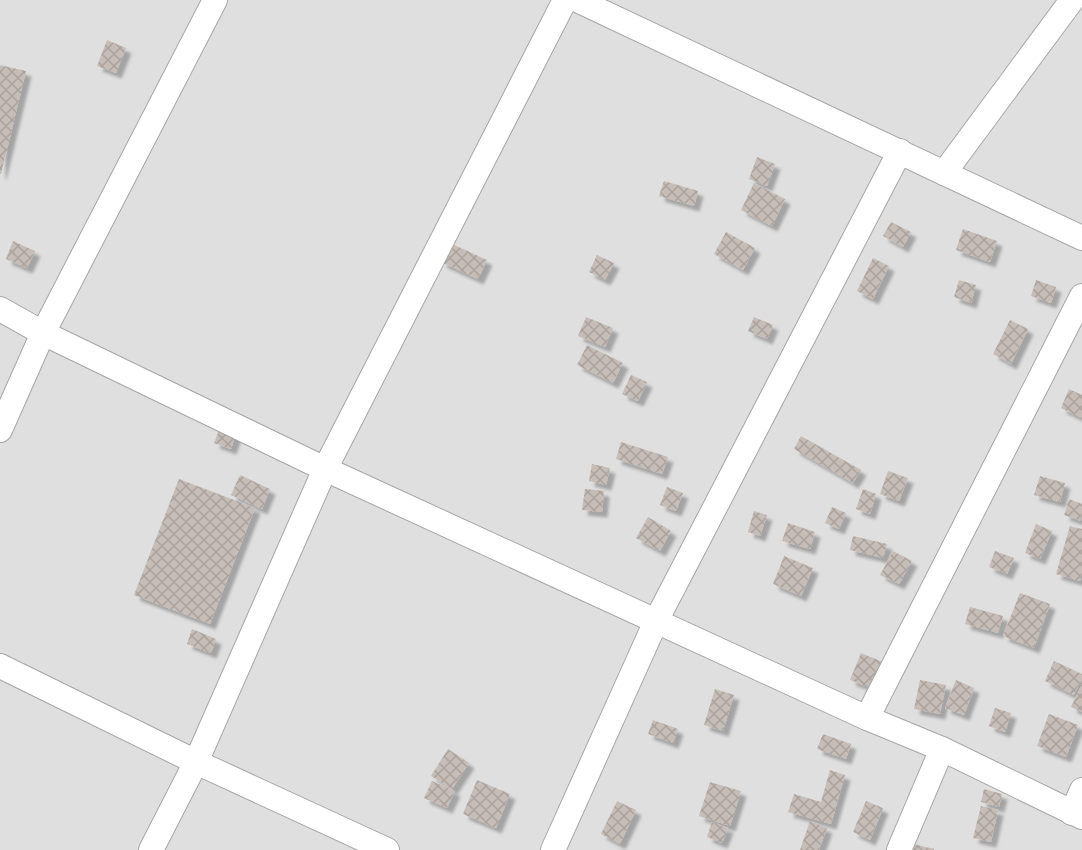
<svg xmlns="http://www.w3.org/2000/svg" width="1082" height="850" font-family="'Varela Round',sans-serif">
  <defs>
    <pattern id="building-cross-hatch" width="8" height="8" patternUnits="userSpaceOnUse" patternTransform="scale(1.5)"><rect width="8" height="8" fill="#c7bdb7"/><path d="M0 0l8 8M0 8l8-8" fill="none" stroke="#aba29d"/></pattern>
    <filter id="shadow"><feDropShadow dx="5.5" dy="5.5" stdDeviation="1.5" flood-color="#0004"/></filter>
  </defs>
  <rect width="100%" height="100%" fill="#f2eee8"/>
  <rect fill="#e0dfdf" x="0" y="0" width="1082" height="850"/>
  <g fill="url(#building-cross-hatch)" filter="url(#shadow)">
    <path d="M107 40 126 48 116 73 97 66Z"/>
    <path d="M0 65 26 71 1 174H0Z"/>
    <path d="M757 157 775 164 767 186 749 179Z"/>
    <path d="M664 181 698 191 694 206 659 196Z"/>
    <path d="M754 183 785 199 772 226 741 210Z"/>
    <path d="M891 222 911 232 903 247 883 236Z"/>
    <path d="M963 229 997 241 990 262 956 250Z"/>
    <path d="M726 232 755 248 743 270 714 254Z"/>
    <path d="M13 241 35 251 27 268 6 259Z"/>
    <path d="M450 243 487 260 478 279 441 262Z"/>
    <path d="M597 255 614 263 605 280 589 272Z"/>
    <path d="M873 258 889 266 873 299 857 291Z"/>
    <path d="M959 280 976 285 971 303 954 297Z"/>
    <path d="M1036 280 1056 287 1051 303 1031 296Z"/>
    <path d="M586 317 613 328 605 347 578 336Z"/>
    <path d="M754 317 773 325 767 339 748 331Z"/>
    <path d="M1010 320 1028 329 1011 364 993 354Z"/>
    <path d="M587 345 623 363 613 383 577 365Z"/>
    <path d="M631 375 647 382 638 401 622 394Z"/>
    <path d="M1069 389 1082 395V418L1061 408Z"/>
    <path d="M221 425 237 431 231 449 214 443Z"/>
    <path d="M801 436 861 470 853 483 794 449Z"/>
    <path d="M621 442 668 457 662 474 616 459Z"/>
    <path d="M592 464 610 468 606 485 589 481Z"/>
    <path d="M888 471 908 478 899 501 880 494Z"/>
    <path d="M240 475 270 489 262 509 231 495Z"/>
    <path d="M1040 476 1065 483 1060 502 1034 495Z"/>
    <path d="M179 479 255 508 210 624 134 595Z"/>
    <path d="M667 487 683 493 676 511 660 505Z"/>
    <path d="M585 489 604 491 602 512 582 510Z"/>
    <path d="M863 489 876 494 870 514 856 509Z"/>
    <path d="M1069 499 1082 504 1081 521 1064 515Z"/>
    <path d="M832 507 846 513 839 529 825 523Z"/>
    <path d="M754 511 767 515 760 536 748 532Z"/>
    <path d="M648 517 671 531 660 551 636 538Z"/>
    <path d="M788 523 815 532 810 549 782 541Z"/>
    <path d="M1036 524 1052 531 1040 559 1025 553Z"/>
    <path d="M1070 526 1082 529V572L1080 581 1056 574Z"/>
    <path d="M853 536 887 544 883 558 850 550Z"/>
    <path d="M893 551 912 561 899 584 880 575Z"/>
    <path d="M995 551 1014 558 1007 574 989 567Z"/>
    <path d="M784 556 813 568 801 596 773 584Z"/>
    <path d="M1020 593 1050 604 1034 648 1003 636Z"/>
    <path d="M970 607 1003 616 998 633 965 624Z"/>
    <path d="M192 629 216 639 211 653 187 644Z"/>
    <path d="M861 653 885 663 874 689 850 680Z"/>
    <path d="M1054 661 1082 674V679L1074 695 1045 681Z"/>
    <path d="M920 680 946 685 940 714 914 709Z"/>
    <path d="M956 680 974 688 964 715 945 708Z"/>
    <path d="M1082 684V712L1071 707Z"/>
    <path d="M715 689 734 695 723 731 704 725Z"/>
    <path d="M995 708 1011 713 1005 732 989 726Z"/>
    <path d="M1049 714 1078 725 1066 757 1037 746Z"/>
    <path d="M653 720 678 729 673 743 648 734Z"/>
    <path d="M823 734 851 744 846 759 817 749Z"/>
    <path d="M448 749 469 763 452 789 431 776Z"/>
    <path d="M830 770 845 775 831 824 788 812 794 794 821 802Z"/>
    <path d="M477 780 510 794 496 828 463 814Z"/>
    <path d="M432 781 455 791 447 808 424 798Z"/>
    <path d="M710 782 741 791 730 826 699 816Z"/>
    <path d="M984 789 1002 794 999 807 981 802Z"/>
    <path d="M617 801 636 810 620 844 601 834Z"/>
    <path d="M866 801 883 808 870 840 853 832Z"/>
    <path d="M981 806 998 810 991 842 973 838Z"/>
    <path d="M810 821 827 828 819 850H800Z"/>
    <path d="M712 822 728 828 722 843 707 837Z"/>
    <path d="M913 844 934 849V850H912Z"/>
  </g>
  <g fill="none" stroke-linecap="round" stroke-linejoin="round">
    <defs>
      <g id="street">
        <path d="M577 0 1082 238"/>
        <path d="M944 173 1072 0"/>
        <path d="M0 309 43 333 325 469 867 718 942 749 1082 817"/>
        <path d="M0 430 43 333 215 0"/>
        <path d="M0 666 196 762 387 850"/>
        <path d="M867 718 1082 296"/>
        <path d="M1072 813 1082 790"/>
        <path d="M151 850 196 762 325 469 565 0"/>
        <path d="M553 850 657 619 900 151"/>
        <path d="M899 850 942 749"/>
      </g>
    </defs>
    <use href="#street" stroke="#a6a6a6" stroke-width="26"/>
    <use href="#street" stroke="#fff" stroke-width="24"/>
  </g>
</svg>
